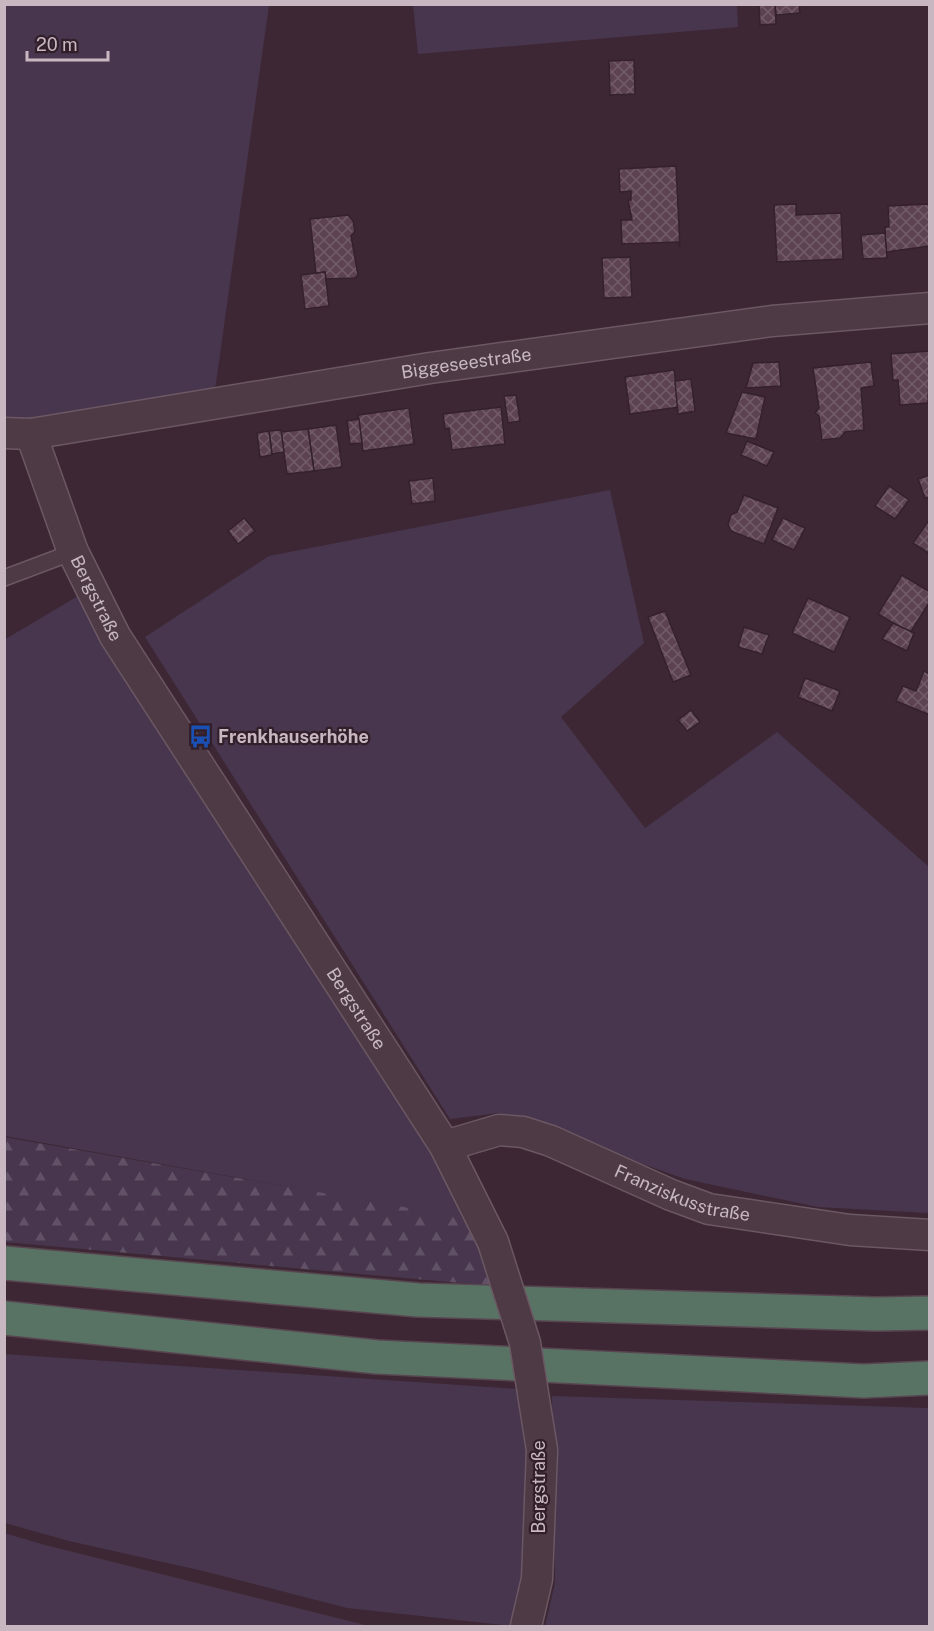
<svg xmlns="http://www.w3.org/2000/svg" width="934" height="1631" font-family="'Public Sans',sans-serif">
  <defs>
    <pattern id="forest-firs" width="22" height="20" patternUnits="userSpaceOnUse" patternTransform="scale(1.5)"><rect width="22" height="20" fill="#47364e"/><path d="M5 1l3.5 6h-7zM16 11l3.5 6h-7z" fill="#605166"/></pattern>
    <pattern id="building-cross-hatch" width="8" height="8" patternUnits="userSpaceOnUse" patternTransform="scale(1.5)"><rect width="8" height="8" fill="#5d4352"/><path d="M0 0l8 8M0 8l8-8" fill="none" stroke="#735c69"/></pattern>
  </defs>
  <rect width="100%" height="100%" fill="#3d2734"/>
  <g fill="#47364e">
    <path d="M5 5H269L214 397 5 426Z"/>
    <path d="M413 5H737L738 27 418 54Z"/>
    <path d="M610 490 644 643 561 717 645 828 777 732 929 867V1213L818 1207 685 1179 499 1113 450 1119 145 637 269 556Z"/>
    <path d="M88 590 437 1150 462 1218 5 1136 4 640Z"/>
    <path d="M4 1354 516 1389 531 1474 524 1572 513 1626 347 1608 203 1571 69 1541 5 1523Z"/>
    <path d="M552 1396 929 1408V1626H545L555 1583Z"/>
    <path d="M4 1533 45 1545 369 1626H5Z"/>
  </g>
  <path fill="url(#forest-firs)" d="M4 1137 466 1218 494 1286 5 1242Z"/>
  <g fill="url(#building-cross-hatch)" stroke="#34212c" stroke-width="1.5">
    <path d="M759 4H775L776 24 760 25Z"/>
    <path d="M775 4H799L800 13 776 15Z"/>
    <path d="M634 60 635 94 610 95 609 61Z"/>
    <path d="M676 166 680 247 678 242 622 244 621 220H632L628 200H631V191L620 192 619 169Z"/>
    <path d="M796 204V215L841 213 843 259 777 262 774 205Z"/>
    <path d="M930 204V246L886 252 885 227H889L888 206Z"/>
    <path d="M348 215 353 221 355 231 351 236 358 275 355 278 326 279 325 272 316 273 310 219Z"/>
    <path d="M885 233 887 258 863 259 861 235Z"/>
    <path d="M630 257 632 297 604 298 602 258Z"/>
    <path d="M325 272 329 306 305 309 301 275Z"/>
    <path d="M930 351 928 403 900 405 898 380H893L891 354Z"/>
    <path d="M779 362 781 386 746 388 753 363Z"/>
    <path d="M871 362 874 386 861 388 864 430 845 432 840 438 822 440 819 416 815 413 819 408 813 368Z"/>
    <path d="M674 370 679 407 630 414 625 377Z"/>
    <path d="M691 379 695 411 678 414 675 381Z"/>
    <path d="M742 392 765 397 756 439 726 433Z"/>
    <path d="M516 395 520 421 508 423 504 396Z"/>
    <path d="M501 407 505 444 452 450 449 428 445 429 443 414Z"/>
    <path d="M409 408 414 444 363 451 358 415Z"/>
    <path d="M359 419 362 443 350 444 347 421Z"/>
    <path d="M336 425 342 467 314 471 308 429Z"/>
    <path d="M308 429 314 471 287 474 281 432Z"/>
    <path d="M281 430 284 452 272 454 269 431Z"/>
    <path d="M269 431 272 455 260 457 257 433Z"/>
    <path d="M747 441 774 452 767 466 741 455Z"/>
    <path d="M930 475V497L925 498 918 479Z"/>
    <path d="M433 478 435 501 412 504 409 481Z"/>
    <path d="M889 486 909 500 895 519 875 506Z"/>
    <path d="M744 495 778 508 764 544 731 531 728 524 731 515 737 512Z"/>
    <path d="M244 518 255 531 238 544 228 531Z"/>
    <path d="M783 518 805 528 794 550 772 540Z"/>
    <path d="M930 519V554L913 543Z"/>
    <path d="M902 575 930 592V601L910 633 878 614Z"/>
    <path d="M808 598 850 617 834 652 792 633Z"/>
    <path d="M665 611 691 675 673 682 648 617Z"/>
    <path d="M893 623 914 633 907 651 882 639Z"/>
    <path d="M744 627 769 635 762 654 738 647Z"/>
    <path d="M924 671 930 674V715L896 701 903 686 916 691Z"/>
    <path d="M805 678 840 691 832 711 798 697Z"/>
    <path d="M691 710 700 722 687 731 678 720Z"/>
  </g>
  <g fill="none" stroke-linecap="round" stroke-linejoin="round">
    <defs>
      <path id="service" d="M4 578 73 552"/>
      <g id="minor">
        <path id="s1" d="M4 433 31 434 430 368 772 321 930 308"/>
        <path id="s2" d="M31 434 73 552 115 636 445 1146 493 1242"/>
        <path id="s3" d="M445 1146 499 1130 523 1132 551 1141 671 1195 709 1209 850 1230 930 1235"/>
        <path d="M526 1626 537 1579 542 1450"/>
      </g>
      <g id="motorway">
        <path d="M4 1263 418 1300 877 1314 930 1313"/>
        <path d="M4 1318 377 1357 864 1381 930 1378"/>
      </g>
    </defs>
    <use href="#service" stroke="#6b5863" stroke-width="18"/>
    <use href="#minor" stroke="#6b5863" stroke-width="33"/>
    <use href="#motorway" stroke="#584550" stroke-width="36"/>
    <use href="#service" stroke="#4d3a45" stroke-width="15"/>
    <use href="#minor" stroke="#4d3a45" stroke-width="30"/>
    <use href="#motorway" stroke="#587364" stroke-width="33"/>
    <defs>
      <path id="minor-bridge" d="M493 1242 525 1343 542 1450"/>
    </defs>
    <use href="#minor-bridge" stroke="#6b5863" stroke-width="33" stroke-linecap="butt"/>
    <use href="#minor-bridge" stroke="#4d3a45" stroke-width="30"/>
  </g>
  <defs>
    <symbol id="bus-bare" viewBox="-9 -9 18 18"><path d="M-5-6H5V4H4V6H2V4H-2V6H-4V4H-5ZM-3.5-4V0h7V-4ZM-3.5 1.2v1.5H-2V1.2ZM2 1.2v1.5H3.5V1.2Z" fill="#1a4fb4" stroke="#321f2a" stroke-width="2.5" paint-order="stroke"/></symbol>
  </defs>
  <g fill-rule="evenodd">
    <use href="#bus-bare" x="184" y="720" width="33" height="33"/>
  </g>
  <g text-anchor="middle" stroke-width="4.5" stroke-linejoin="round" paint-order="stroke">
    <g font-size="18" fill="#c8b7c0" stroke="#321f2a">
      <text dy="6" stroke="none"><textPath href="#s1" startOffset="468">Biggeseestraße</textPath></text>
      <text dy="6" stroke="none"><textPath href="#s2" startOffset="177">Bergstraße</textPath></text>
      <text dy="6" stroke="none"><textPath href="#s2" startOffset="663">Bergstraße</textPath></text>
      <text dy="6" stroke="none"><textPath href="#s3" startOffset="252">Franziskusstraße</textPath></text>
      <text transform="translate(539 1487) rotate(-90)" y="6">Bergstraße</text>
    </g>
    <g font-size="18" font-weight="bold" fill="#c8b7c0" stroke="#321f2a" text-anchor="start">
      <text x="218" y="743">Frenkhauserhöhe</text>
    </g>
  </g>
  <rect width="934" height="1631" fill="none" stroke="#c8b7c0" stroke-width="12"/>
  <path d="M27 51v9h81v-9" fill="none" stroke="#c8b7c0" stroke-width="3"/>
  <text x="36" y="51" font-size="18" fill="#c8b7c0" stroke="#321f2a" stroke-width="4.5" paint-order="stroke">20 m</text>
</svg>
